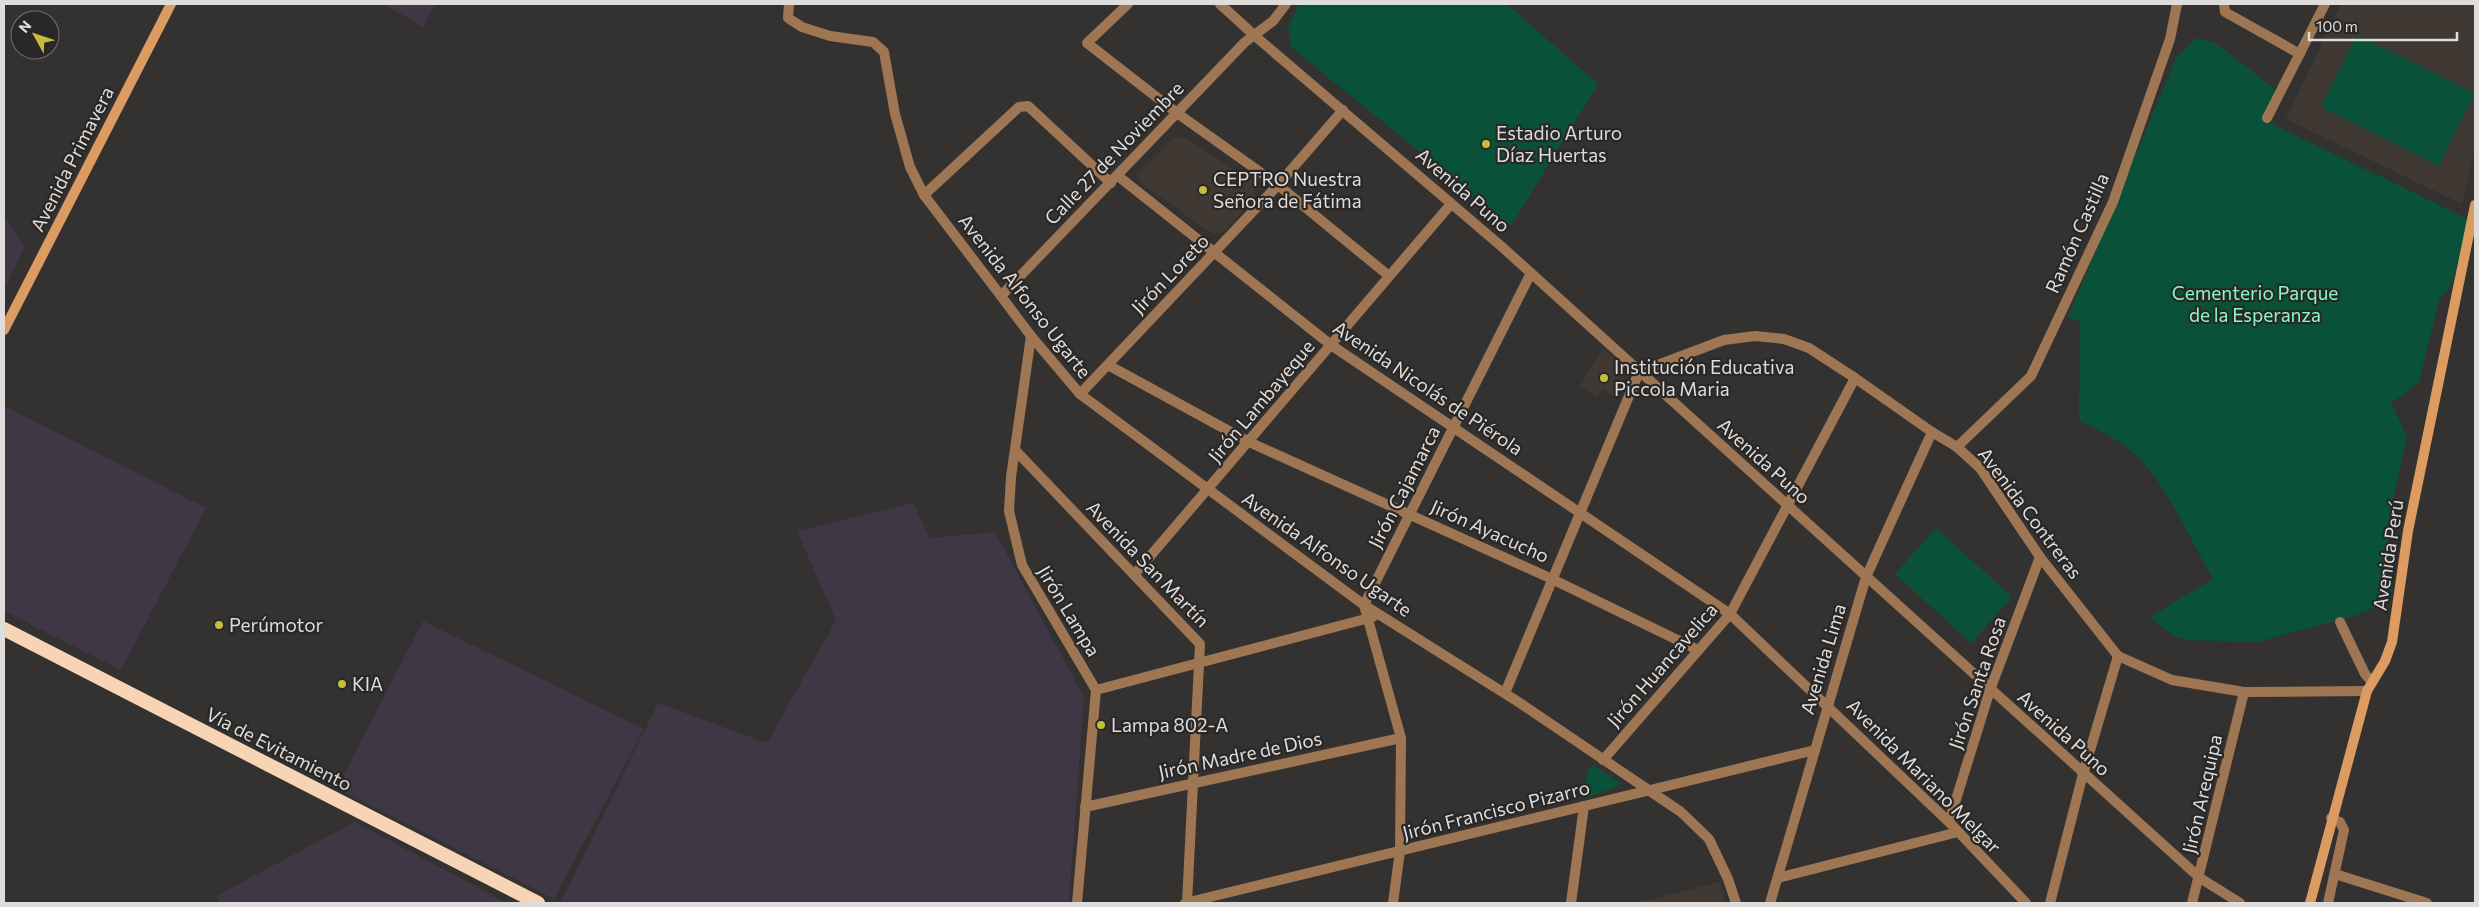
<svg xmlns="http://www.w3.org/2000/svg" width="2479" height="907" font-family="Commissioner,sans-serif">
  <rect width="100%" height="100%" fill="#343230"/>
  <g fill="#3f3646">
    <path d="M384 4H436L423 27Z"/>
    <path d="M4 216 25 246 4 290Z"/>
    <path d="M4 406 206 508 121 670 4 611Z"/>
    <path d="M913 503 930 538 995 532 1084 697 1069 903 561 902 658 703 767 743 836 620 797 531Z"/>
    <path d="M423 621 644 729 554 899 337 788Z"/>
    <path d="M355 822 507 903H220L216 896Z"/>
  </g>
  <g fill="#403933">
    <path d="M2341 4H2475V148L2462 204 2286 119Z"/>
    <path d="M1174 137 1186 139 1256 183 1254 198 1224 232 1213 234 1140 182 1136 175Z"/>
    <path d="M1603 348 1627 369 1615 397 1603 388 1596 397 1580 386Z"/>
    <path d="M1720 882 1725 903H1636Z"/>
  </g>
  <g fill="#095239">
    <path d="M1299 4H1507L1598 84 1511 226 1291 47 1288 28Z"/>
    <path d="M2357 35 2475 93 2439 166 2321 107Z"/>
    <path d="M2197 38 2217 44 2276 90 2262 119 2468 219 2452 284 2439 300 2419 382 2391 403 2407 437 2386 533 2394 558 2391 601 2353 616 2258 642 2188 640 2172 635 2150 617 2213 579C2192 542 2167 487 2138 457 2121 440 2099 430 2079 421L2080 322 2068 317 2177 56Z"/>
    <path d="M1936 528 2012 597 1971 643 1895 574Z"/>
    <path d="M1594 766 1622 784 1585 799 1582 795 1589 767Z"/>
  </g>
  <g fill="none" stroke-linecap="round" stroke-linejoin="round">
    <g stroke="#9f7653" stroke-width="10">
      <path d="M789 4 788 18 802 27 830 36 873 42 884 52 895 114 910 167 924 195 1001 296"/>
      <path d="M1128 4 1087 43 1177 113 1278 185 1389 276"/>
      <path d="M2224 4 2225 12 2300 54"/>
      <path d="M2267 118 2325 4"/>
      <path d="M1118 176 1331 345 1730 614 1949 822 2026 903"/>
      <path d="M924 195 1019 107 1028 106 1111 183"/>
      <path d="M1031 336 1080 394 1364 605 1520 703 1681 812 1709 839 1728 879 1736 903"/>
      <path d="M1108 365 1249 442 1552 579 1698 650"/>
      <path d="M1080 394 1278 185 1343 110"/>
      <path d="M1957 447 2031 376 2113 202 2170 39 2177 4"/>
      <path d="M1016 451 1200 644 1187 903"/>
      <path d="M1134 575 1451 204"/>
      <path d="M2340 622 2365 674 2372 682"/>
      <path d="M1096 690 1373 617"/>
      <path d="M1505 693 1639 372 1724 340 1755 336 1784 339 1809 348 1855 378 1932 432 1957 447 1980 468 2040 557 2118 656 2172 680 2244 692 2367 691"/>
      <path d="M1603 760 1730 614 1855 378"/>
      <path d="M1085 807 1401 738"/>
      <path d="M1949 822 1990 690 2040 557"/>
      <path d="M2335 874 2427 903"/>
      <path d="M1778 878 1958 832"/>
      <path d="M1185 903 1815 750"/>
      <path d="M1393 903 1400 851 1401 738 1364 605 1531 273"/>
      <path d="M1571 903 1584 806"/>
      <path d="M1770 903 1866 577 1932 432"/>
      <path d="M2050 903 2083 774 2118 656"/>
      <path d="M2192 903 2244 692"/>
      <path d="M2328 903 2344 830 2340 822 2331 818"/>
    </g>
    <g stroke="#9f7653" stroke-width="10">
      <path d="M1220 4 1255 36 1501 246 2200 878 2240 903"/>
      <path d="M1077 903 1096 690 1022 565 1009 511 1011 477 1031 336 1001 296 1245 42 1273 21 1286 4"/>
    </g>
    <g stroke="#dc9b61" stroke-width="10">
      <path d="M4 330 171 4"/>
      <path d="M2310 903 2367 691 2385 661 2392 642 2408 531 2475 205"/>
    </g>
    <path stroke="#f8d4b6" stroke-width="14" d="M4 629 538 903"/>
  </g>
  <g fill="#c4bd3e" stroke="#2a2826" stroke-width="2">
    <circle cx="1486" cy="144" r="5"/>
    <circle cx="1203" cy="190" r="5"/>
    <circle cx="1604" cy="378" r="5"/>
    <circle cx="219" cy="625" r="5"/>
    <circle cx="342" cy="684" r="5"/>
    <circle cx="1101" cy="725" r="5"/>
  </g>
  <g text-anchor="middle" stroke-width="4.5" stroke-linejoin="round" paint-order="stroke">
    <g font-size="19" fill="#dedddb" stroke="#2a2826" text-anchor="start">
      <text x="1496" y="140">Estadio Arturo<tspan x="1496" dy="22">Díaz Huertas</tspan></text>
      <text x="1213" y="186">CEPTRO Nuestra<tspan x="1213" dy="22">Señora de Fátima</tspan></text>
      <text x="1614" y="374">Institución Educativa<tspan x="1614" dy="22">Piccola Maria</tspan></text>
      <text x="229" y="632">Perúmotor</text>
      <text x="352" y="691">KIA</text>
      <text x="1111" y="732">Lampa 802-A</text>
    </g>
    <g font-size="19" fill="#dedddb" stroke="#2a2826">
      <text transform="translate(1114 153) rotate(-46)" y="7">Calle 27 de Noviembre</text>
      <text transform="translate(72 159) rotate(-63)" y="7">Avenida Primavera</text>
      <text transform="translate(1463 190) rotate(41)" y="7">Avenida Puno</text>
      <text transform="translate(2077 233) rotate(-66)" y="7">Ramón Castilla</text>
      <text transform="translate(1170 274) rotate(-46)" y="7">Jirón Loreto</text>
      <text transform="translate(1025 296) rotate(52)" y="7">Avenida Alfonso Ugarte</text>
      <text transform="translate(1428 388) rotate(34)" y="7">Avenida Nicolás de Piérola</text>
      <text transform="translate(1261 401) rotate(-50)" y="7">Jirón Lambayeque</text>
      <text transform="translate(1764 461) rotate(42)" y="7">Avenida Puno</text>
      <text transform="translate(1404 487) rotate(-63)" y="7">Jirón Cajamarca</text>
      <text transform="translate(2030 513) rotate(53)" y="7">Avenida Contreras</text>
      <text transform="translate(1490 531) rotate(24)" y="7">Jirón Ayacucho</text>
      <text transform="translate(1327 554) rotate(35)" y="7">Avenida Alfonso Ugarte</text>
      <text transform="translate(2388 555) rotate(-81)" y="7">Avenida Perú</text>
      <text transform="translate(1148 564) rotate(46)" y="7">Avenida San Martín</text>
      <text transform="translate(1069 611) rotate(59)" y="7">Jirón Lampa</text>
      <text transform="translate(1823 659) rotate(-73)" y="7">Avenida Lima</text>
      <text transform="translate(1662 665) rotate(-49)" y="7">Jirón Huancavelica</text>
      <text transform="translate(1977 683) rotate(-71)" y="7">Jirón Santa Rosa</text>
      <text transform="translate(2064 733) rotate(42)" y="7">Avenida Puno</text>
      <text transform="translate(279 749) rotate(27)" y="7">Vía de Evitamiento</text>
      <text transform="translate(1240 755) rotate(-12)" y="7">Jirón Madre de Dios</text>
      <text transform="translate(1924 776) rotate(45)" y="7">Avenida Mariano Melgar</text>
      <text transform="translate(2202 794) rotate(-77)" y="7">Jirón Arequipa</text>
      <text transform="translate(1496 810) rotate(-14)" y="7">Jirón Francisco Pizarro</text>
    </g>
    <g font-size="19" fill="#86fac7" stroke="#2a2826">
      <text x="2255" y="300">Cementerio Parque<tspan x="2255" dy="22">de la Esperanza</tspan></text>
    </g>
  </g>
  <rect width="2479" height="907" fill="none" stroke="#dedddb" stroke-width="10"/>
  <g transform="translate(35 35) rotate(310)"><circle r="24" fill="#2a2826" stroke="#72706e"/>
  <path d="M0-4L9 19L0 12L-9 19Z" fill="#c4bd3e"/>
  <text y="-8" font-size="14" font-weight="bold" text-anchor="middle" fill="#dedddb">N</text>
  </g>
  <path d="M2309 32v8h148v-8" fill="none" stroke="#dedddb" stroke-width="2.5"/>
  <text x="2316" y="32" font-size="15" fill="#dedddb" stroke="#2a2826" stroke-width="4" paint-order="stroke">100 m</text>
</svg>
